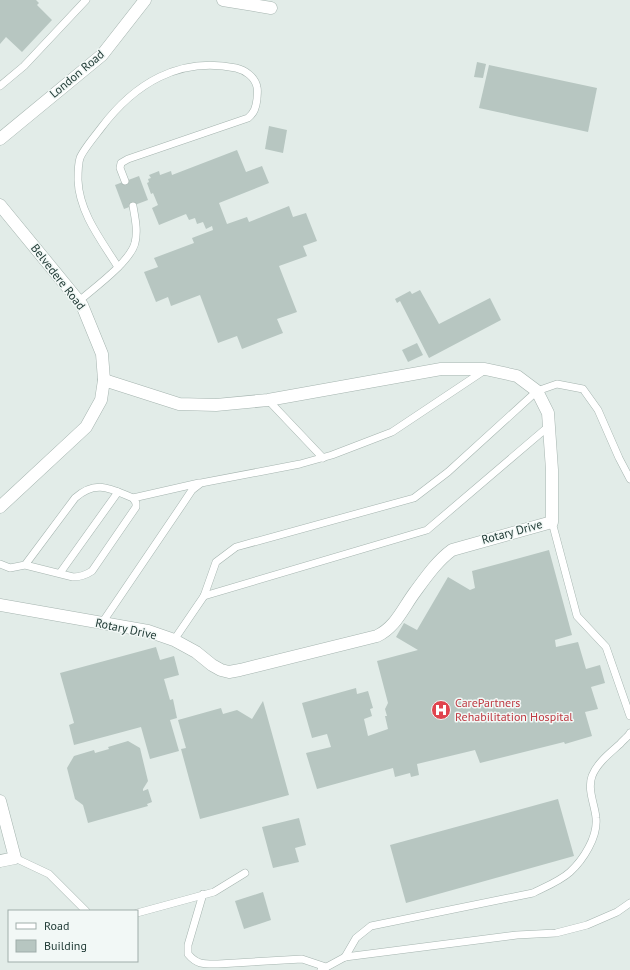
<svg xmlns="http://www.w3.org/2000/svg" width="630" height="970" font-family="'PT Sans',sans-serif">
  <rect width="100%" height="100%" fill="#e2ece8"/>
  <g fill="#b7c6c1">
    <path d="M0 0H36L39 3 37 5 52 20 22 52 6 37 0 44Z"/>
    <path d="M477 62 486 64 483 78 474 77Z"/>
    <path d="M489 65 597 88 588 132 479 108Z"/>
    <path d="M269 126 287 130 283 153 265 149Z"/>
    <path d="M237 150 246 172 262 166 269 183 219 203 227 224 247 217 249 222 289 206 293 217 306 213 317 241 303 246 307 256 279 266 297 312 277 319 283 333 242 349 237 336 218 343 200 295 171 306 168 297 156 302 144 272 158 267 154 258 194 243 192 238 213 230 212 226 206 229 203 222 197 224 195 218 189 220 186 214 159 225 152 208 158 205 153 193 151 194 147 183 149 182 148 179 151 178 149 175 159 171 160 175 171 171 172 175Z"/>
    <path d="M139 176 148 200 124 209 115 185Z"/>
    <path d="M420 290 439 324 490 298 501 320 429 358 400 301 397 303 395 299 410 291 412 294Z"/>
    <path d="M417 343 423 355 408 362 402 350Z"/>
    <path d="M549 550 572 635 555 640 556 647 578 642 586 669 600 665 605 683 591 687 598 709 585 712 592 736 565 744 564 742 480 763 475 750 417 764 419 775 411 777 410 773 395 777 393 768 317 789 306 753 331 747 327 734 312 738 302 703 356 688 357 694 368 691 373 708 370 709 372 716 364 719 368 736 388 729 385 716H387L385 709 388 703 377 661 418 650 396 637 404 623 417 630 448 577 470 590 475 588 472 571Z"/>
    <path d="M156 647 160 660 174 656 179 675 164 679 170 700 173 699 177 718 170 720 179 751 150 759 141 727 74 745 69 725 74 723 60 673Z"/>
    <path d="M263 701 289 795 200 819 181 749 186 748 178 720 221 708 223 714 237 710 252 719Z"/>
    <path d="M128 741 140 748 148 781 143 789V791L148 789 152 802 147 804 148 806 88 823 83 805 75 799 67 768 74 756 94 750 95 753 109 749 108 747Z"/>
    <path d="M558 799 574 856 406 903 390 845Z"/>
    <path d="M299 818 306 845 295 848 299 862 273 868 262 827Z"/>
    <path d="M263 892 271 920 244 929 235 901Z"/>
  </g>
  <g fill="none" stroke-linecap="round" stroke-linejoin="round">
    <defs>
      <g id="lane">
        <path d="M0 86 24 66 86 0"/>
        <path d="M118 267C101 240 79 212 78 180 78 174 78 164 80 158 83 150 95 136 101 128 134 84 179 56 236 68 245 70 255 77 257 87 258 91 257 96 257 99 256 108 254 113 248 118L128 159 121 163 120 168 125 181"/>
        <path d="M79 301C94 288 130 262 135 243 138 230 135 218 133 206"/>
        <path d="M268 400 323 458"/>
        <path d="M133 498 199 483"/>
        <path d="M552 522 577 616 606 647 630 716"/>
        <path d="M0 564 10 568 25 565 73 577C81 577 86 575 92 571L136 507V503L133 498C111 489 96 479 75 498L25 565"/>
        <path d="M60 573 118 492"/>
        <path d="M204 596 427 530 549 426"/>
        <path d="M102 623 182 505 192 490 201 483 300 464 332 455 392 432 485 370"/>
        <path d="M174 640 204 596 216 562 236 547 414 498 448 472 537 391 557 384 583 389 598 410 619 458 630 479"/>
        <path d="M15 858 49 874 86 911"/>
        <path d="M203 894 188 945V954C197 965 204 964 218 964L302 959 326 967"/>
        <path d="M137 913 214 892 245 873"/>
        <path d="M345 957 356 938 371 926 533 893C545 887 560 881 570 872 583 860 598 837 596 818 595 805 587 790 592 776 597 763 610 753 620 744 623 740 628 737 630 733"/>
        <path d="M321 970 345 957 517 935 556 933 587 925 617 912 630 903"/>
      </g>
      <g id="street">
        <path d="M223 0 271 8"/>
        <path d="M0 139 102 55 145 0"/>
        <path d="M0 205 82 305 102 354 104 380 101 400 86 427 0 507"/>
        <path d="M0 605 148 631 174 640 196 652 212 665 221 670 229 672 240 670 377 636C396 627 403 608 415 592 426 577 437 561 452 550L552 522V470L548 413 537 391 517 376 485 369H441L268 400 216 405 179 404 104 380"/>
        <path d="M0 801 15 858 0 861"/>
      </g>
    </defs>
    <use href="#lane" stroke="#a5b4af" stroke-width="8"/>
    <use href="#street" stroke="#a5b4af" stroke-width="13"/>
    <use href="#lane" stroke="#fff" stroke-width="7"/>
    <use href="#street" stroke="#fff" stroke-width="12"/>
  </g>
  <defs>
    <symbol id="hospital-disc" viewBox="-11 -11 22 22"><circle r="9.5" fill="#e0444e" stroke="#f2f8f6"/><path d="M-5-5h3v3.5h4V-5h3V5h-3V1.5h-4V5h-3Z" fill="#fff"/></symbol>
  </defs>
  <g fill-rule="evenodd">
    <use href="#hospital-disc" x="430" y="699" width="22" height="22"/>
  </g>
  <g text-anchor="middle" stroke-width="3" stroke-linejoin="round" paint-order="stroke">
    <g font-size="12" fill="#223c37" stroke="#f2f8f6">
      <text transform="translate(77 74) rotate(-40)" y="4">London Road</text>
      <text transform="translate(58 277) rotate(52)" y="4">Belvedere Road</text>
      <text transform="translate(512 532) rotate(-15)" y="4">Rotary Drive</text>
      <text transform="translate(126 629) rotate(12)" y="4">Rotary Drive</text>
    </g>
    <g font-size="12" fill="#be3a42" stroke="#f2f8f6" text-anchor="start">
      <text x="455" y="707">CarePartners<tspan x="455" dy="14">Rehabilitation Hospital</tspan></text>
    </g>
  </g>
  <rect x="8" y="910" width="130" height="52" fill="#f2f8f6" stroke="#9fadaa"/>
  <rect x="16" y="923" width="20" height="6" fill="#ffffff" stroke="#9fadaa"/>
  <text x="44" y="930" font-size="12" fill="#223c37">Road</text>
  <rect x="16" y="940" width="20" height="12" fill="#b7c6c1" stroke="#9fadaa"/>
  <text x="44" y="950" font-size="12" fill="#223c37">Building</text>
</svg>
